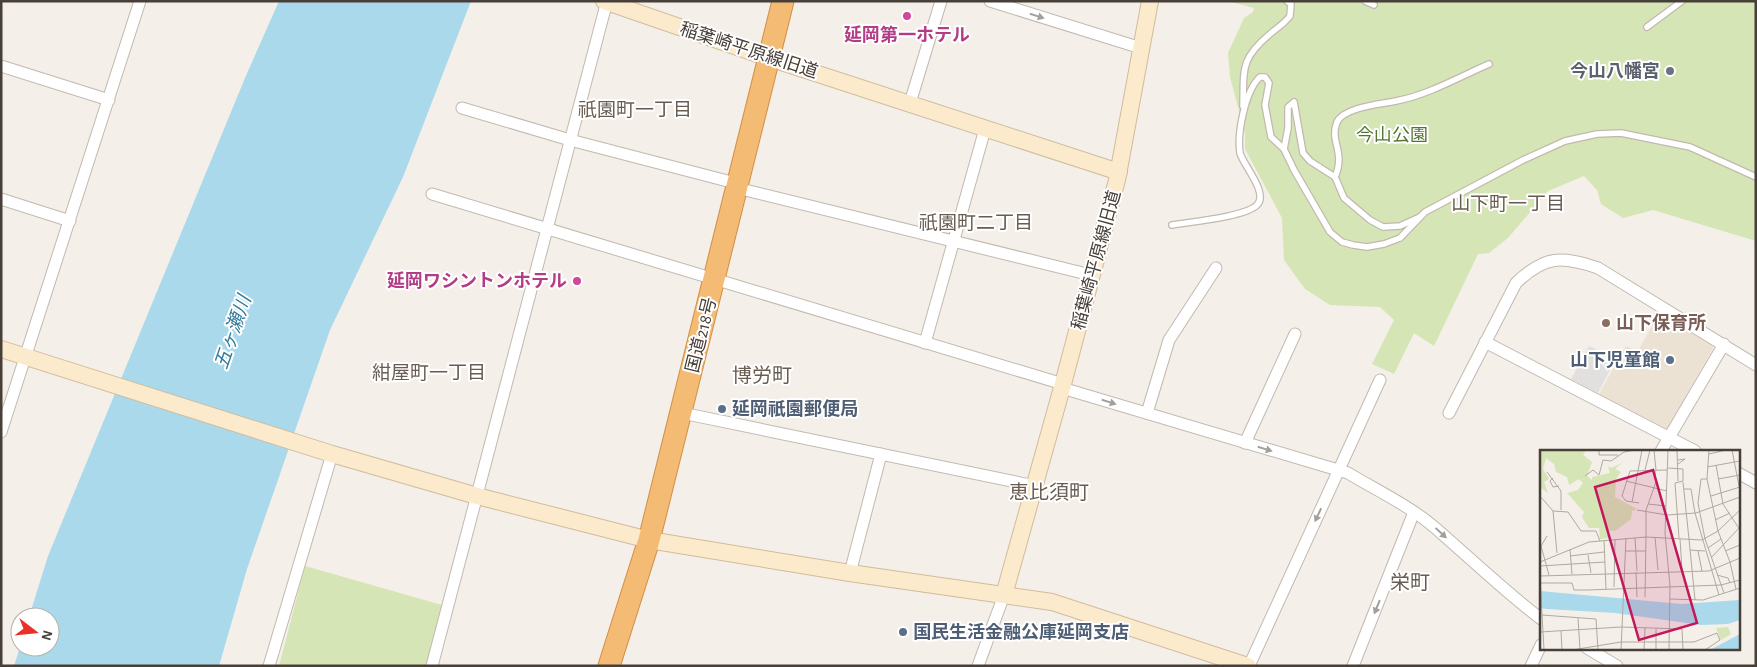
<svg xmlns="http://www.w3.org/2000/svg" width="1757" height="667" font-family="'Alegreya Sans','Noto Sans JP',sans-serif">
  <rect width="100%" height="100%" fill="#f4efe9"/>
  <path fill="#ece2d4" d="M1661 310 1712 342 1713 348 1667 429 1599 394 1626 346 1638 351Z"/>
  <g fill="#d5e5b5">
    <path d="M1228 1H1756V241L1653 210 1623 218 1601 204 1597 190 1584 176 1548 191 1508 238 1489 253 1478 254 1434 346 1414 333 1394 374 1372 364 1394 320 1380 307 1330 305 1305 289 1284 260 1282 218 1245 149V134L1230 77 1228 53 1244 18 1253 12 1254 8Z"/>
    <path d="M305 566 442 605 427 666H279Z"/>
  </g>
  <path fill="#e2e0de" d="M1589 346 1604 353 1600 360 1612 366 1598 393 1571 379Z"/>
  <path fill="#aad9ec" d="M279 1H471L403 177 330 330 247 569 219 666H14L20 647H50V617H29L48 556 245 78Z"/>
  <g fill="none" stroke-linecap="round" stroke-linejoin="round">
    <defs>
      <g id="lane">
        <path d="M1365 1 1374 5"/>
        <path d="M1647 27 1682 1"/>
        <path d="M1243 106C1244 69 1240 59 1270 34 1277 28 1285 23 1290 16L1291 4 1287 1"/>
        <path d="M1284 149 1288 128V107L1294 102 1303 153 1310 161 1335 177 1344 198 1370 220 1383 227 1400 226 1420 217"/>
        <path d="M1335 177C1346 151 1329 142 1337 122 1344 107 1382 104 1396 101 1428 95 1459 77 1489 64"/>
        <path d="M1172 225C1189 222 1245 217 1257 205 1269 193 1243 165 1240 153 1237 133 1245 91 1260 77H1265L1269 83 1265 105 1271 137 1284 149 1294 170 1330 232 1342 242 1353 245 1367 247 1384 244 1400 238 1425 212 1523 160 1565 141 1597 134 1621 133 1690 147 1756 177"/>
      </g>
      <g id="street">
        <path d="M990 1 1141 48"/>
        <path d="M1 66 109 100"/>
        <path d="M910 103 941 1"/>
        <path d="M462 108 570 140 739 184"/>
        <path d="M737 188 1091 275"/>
        <path d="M432 194 1063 384"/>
        <path d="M1 199 70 221"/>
        <path d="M1485 342 1695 451"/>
        <path d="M925 343 985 129"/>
        <path d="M1062 388 1348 473C1376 490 1408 505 1433 526 1469 557 1503 590 1541 619"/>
        <path d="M682 413 1035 486"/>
        <path d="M1147 413 1169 340 1216 268"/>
        <path d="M1449 413 1516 283C1545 255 1562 256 1598 268L1756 365"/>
        <path d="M1 432 140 1"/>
        <path d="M1245 443 1295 334"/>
        <path d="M1661 451 1724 344"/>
        <path d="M1738 473 1756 483"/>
        <path d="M850 573 881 454"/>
        <path d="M1587 648 1617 666"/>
        <path d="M269 666 332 454"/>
        <path d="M432 666 607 1"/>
        <path d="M978 666 1004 595"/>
        <path d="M1249 666 1380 380"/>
        <path d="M1353 666 1414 512"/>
        <path d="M1531 666 1541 645"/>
      </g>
      <g id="secondary">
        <path d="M604 1 769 58 1119 172"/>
        <path d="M1 349 332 454 477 496 649 540 850 573 1052 602 1248 666"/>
        <path d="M1004 595 1063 384 1117 180 1150 1"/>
      </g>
      <path id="highway" d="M609 666 649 540 783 1"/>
    </defs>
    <use href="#lane" stroke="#c2b9af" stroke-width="8"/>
    <use href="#street" stroke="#c2b9af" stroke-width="13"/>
    <use href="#secondary" stroke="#d0bc9c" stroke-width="18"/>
    <use href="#highway" stroke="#d38e44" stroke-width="23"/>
    <use href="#lane" stroke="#fff" stroke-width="5.5"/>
    <use href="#street" stroke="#fff" stroke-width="11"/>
    <use href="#secondary" stroke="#fbeacc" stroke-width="16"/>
    <use href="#highway" stroke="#f4bb74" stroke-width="21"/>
  </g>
  <defs><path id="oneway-solid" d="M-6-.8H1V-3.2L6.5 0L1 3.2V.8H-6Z" transform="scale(1.25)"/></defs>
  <g fill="#a39f9c">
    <use href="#oneway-solid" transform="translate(1037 16) rotate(17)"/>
    <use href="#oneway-solid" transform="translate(1109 402) rotate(17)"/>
    <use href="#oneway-solid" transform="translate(1265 449) rotate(17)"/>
    <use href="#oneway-solid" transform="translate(1318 515) rotate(115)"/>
    <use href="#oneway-solid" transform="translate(1441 533) rotate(43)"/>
    <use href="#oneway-solid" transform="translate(1377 607) rotate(112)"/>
  </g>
  <g fill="#d1479c" stroke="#fff" stroke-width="2">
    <circle cx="907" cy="16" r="5"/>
    <circle cx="577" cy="281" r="5"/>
  </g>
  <circle fill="#6b7280" stroke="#fff" stroke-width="2" cx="1670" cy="71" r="5"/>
  <circle fill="#8d6e63" stroke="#fff" stroke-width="2" cx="1606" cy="323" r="5"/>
  <g fill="#5c6f8a" stroke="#fff" stroke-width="2">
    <circle cx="1670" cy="360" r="5"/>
    <circle cx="722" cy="409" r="5"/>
    <circle cx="903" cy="632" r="5"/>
  </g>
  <g text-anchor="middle" stroke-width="4" stroke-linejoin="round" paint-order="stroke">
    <g font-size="18" font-weight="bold" fill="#b23c85" stroke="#fff">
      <text x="907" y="41">延岡第一ホテル</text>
      <text x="567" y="287" text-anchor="end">延岡ワシントンホテル</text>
    </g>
    <g font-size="18" fill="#473f38" stroke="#fff">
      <text transform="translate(749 50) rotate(18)" y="6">稲葉崎平原線旧道</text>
      <text transform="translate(1096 260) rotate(-75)" y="6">稲葉崎平原線旧道</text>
      <text transform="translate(701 335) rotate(-76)" y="6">国道218号</text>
    </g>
    <g font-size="18" font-weight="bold" fill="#5b616d" stroke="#fff" text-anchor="end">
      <text x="1660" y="77">今山八幡宮</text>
    </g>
    <g font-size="18" fill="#52752f" stroke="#fff">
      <text x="1392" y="141">今山公園</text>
    </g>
    <g font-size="18" font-weight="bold" fill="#785e54" stroke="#fff" text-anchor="start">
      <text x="1616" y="329">山下保育所</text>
    </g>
    <g font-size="18" font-weight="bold" fill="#4e5e75" stroke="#fff" text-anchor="start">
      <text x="1660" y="366" text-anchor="end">山下児童館</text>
      <text x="732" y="415">延岡祇園郵便局</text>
      <text x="913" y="638">国民生活金融公庫延岡支店</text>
    </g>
    <g font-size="19" fill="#695c50" stroke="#fff">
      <text x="635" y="116">祇園町一丁目</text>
      <text x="1508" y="210">山下町一丁目</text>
      <text x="976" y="229">祇園町二丁目</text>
      <text x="429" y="379">紺屋町一丁目</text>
    </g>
    <g font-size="19" font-style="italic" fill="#347c9c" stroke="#fff">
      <text transform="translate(232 332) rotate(-71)" y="7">五ヶ瀬川</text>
    </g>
    <g font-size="20" fill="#695c50" stroke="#fff">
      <text x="762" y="382">博労町</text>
      <text x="1049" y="499">恵比須町</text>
      <text x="1410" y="589">栄町</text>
    </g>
  </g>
  <g transform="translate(1540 450)">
    <rect width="200" height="200" fill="#f4efe9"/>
    <path d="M1 0H46L43 5 52 12 47 26 52 30V27L70 23 68 16 71 18 82 13 75 19 81 22 76 29 75 47 97 59 92 61 91 69 75 81 68 80 69 88 60 89 59 78H49L42 67 44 62 27 43 38 40 43 33 39 29 29 35 27 27 16 22 14 14 6 8 3 19 9 29 4 32 8 43 0 37ZM188 177 191 184 181 190 176 178Z" fill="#d5e5b5"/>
    <path d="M0 141 142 154 200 150V170L188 174 161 175 75 163 7 159 0 158ZM200 184V200H170Z" fill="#aad9ec"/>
    <path fill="none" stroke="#afa9a2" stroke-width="1" d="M59 0V5H78M114 0 116 20M128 0 125 83 130 136 129 200M137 0 138 31M169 0 167 29 178 81 190 112M192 0 200 41M169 4 186 0M138 10 145 9 138 14M176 15 183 54 200 80M167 17 200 11M128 18 143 19V31L135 33M105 20 110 0M7 22 21 41V60M45 26 53 20 59 25 63 10 71 11 84 2 95 0M13 28 10 31 13 37 19 36M167 29H161L158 53 165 89 184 143M178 29 200 25M86 31 127 41M143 32 149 89M135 33 139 88M144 39H151L155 63M0 46 13 61M171 46 200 37M92 52 102 0M99 53 86 51 82 46 90 21 127 20M108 54 126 56M97 60 127 65 156 63 200 47M155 63 179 145M175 70 190 63M7 86 1 96 9 125M106 87V60L116 32 115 20M115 87 118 120M95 88 97 121M140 89 142 120M149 89 155 150M64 90 66 139M168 98 181 89M30 99 32 124M150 100 165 101M85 101H106M158 101 162 121M185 101 200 95M17 103 13 61 28 62 41 81H56L60 91M48 105 51 123M30 106 64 102M171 108 199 78M0 112 49 92 106 87 162 90 178 81 200 60M190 112 196 139M0 116 65 112M96 122 97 147M177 125 188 128 190 133M0 126 169 121 200 108M0 127 4 200M1 133H32L34 140H48L181 135 200 130M74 137 75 89M105 147 106 87M130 149 163 150 200 138M2 165 56 169 58 200M38 168 40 199M21 181 22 200M0 182 81 177 142 179 143 200M32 200 81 192H154L177 183 180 190 165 200M81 200 86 88M104 200 105 178M116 200V179"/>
    <path fill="#c2185b" fill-opacity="0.15" stroke="#c2185b" stroke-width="2.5" d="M113 20 157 173 99 190 55 37Z"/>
    <rect width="200" height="200" fill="none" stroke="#473f38" stroke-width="2.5"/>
  </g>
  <rect width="1757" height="667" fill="none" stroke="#473f38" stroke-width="5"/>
  <g transform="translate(35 632) rotate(106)"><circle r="24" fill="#ffffff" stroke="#b5b2af"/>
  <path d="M0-4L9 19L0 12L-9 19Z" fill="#eb2f29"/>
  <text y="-8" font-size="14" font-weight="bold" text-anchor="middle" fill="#473f38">N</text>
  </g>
</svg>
